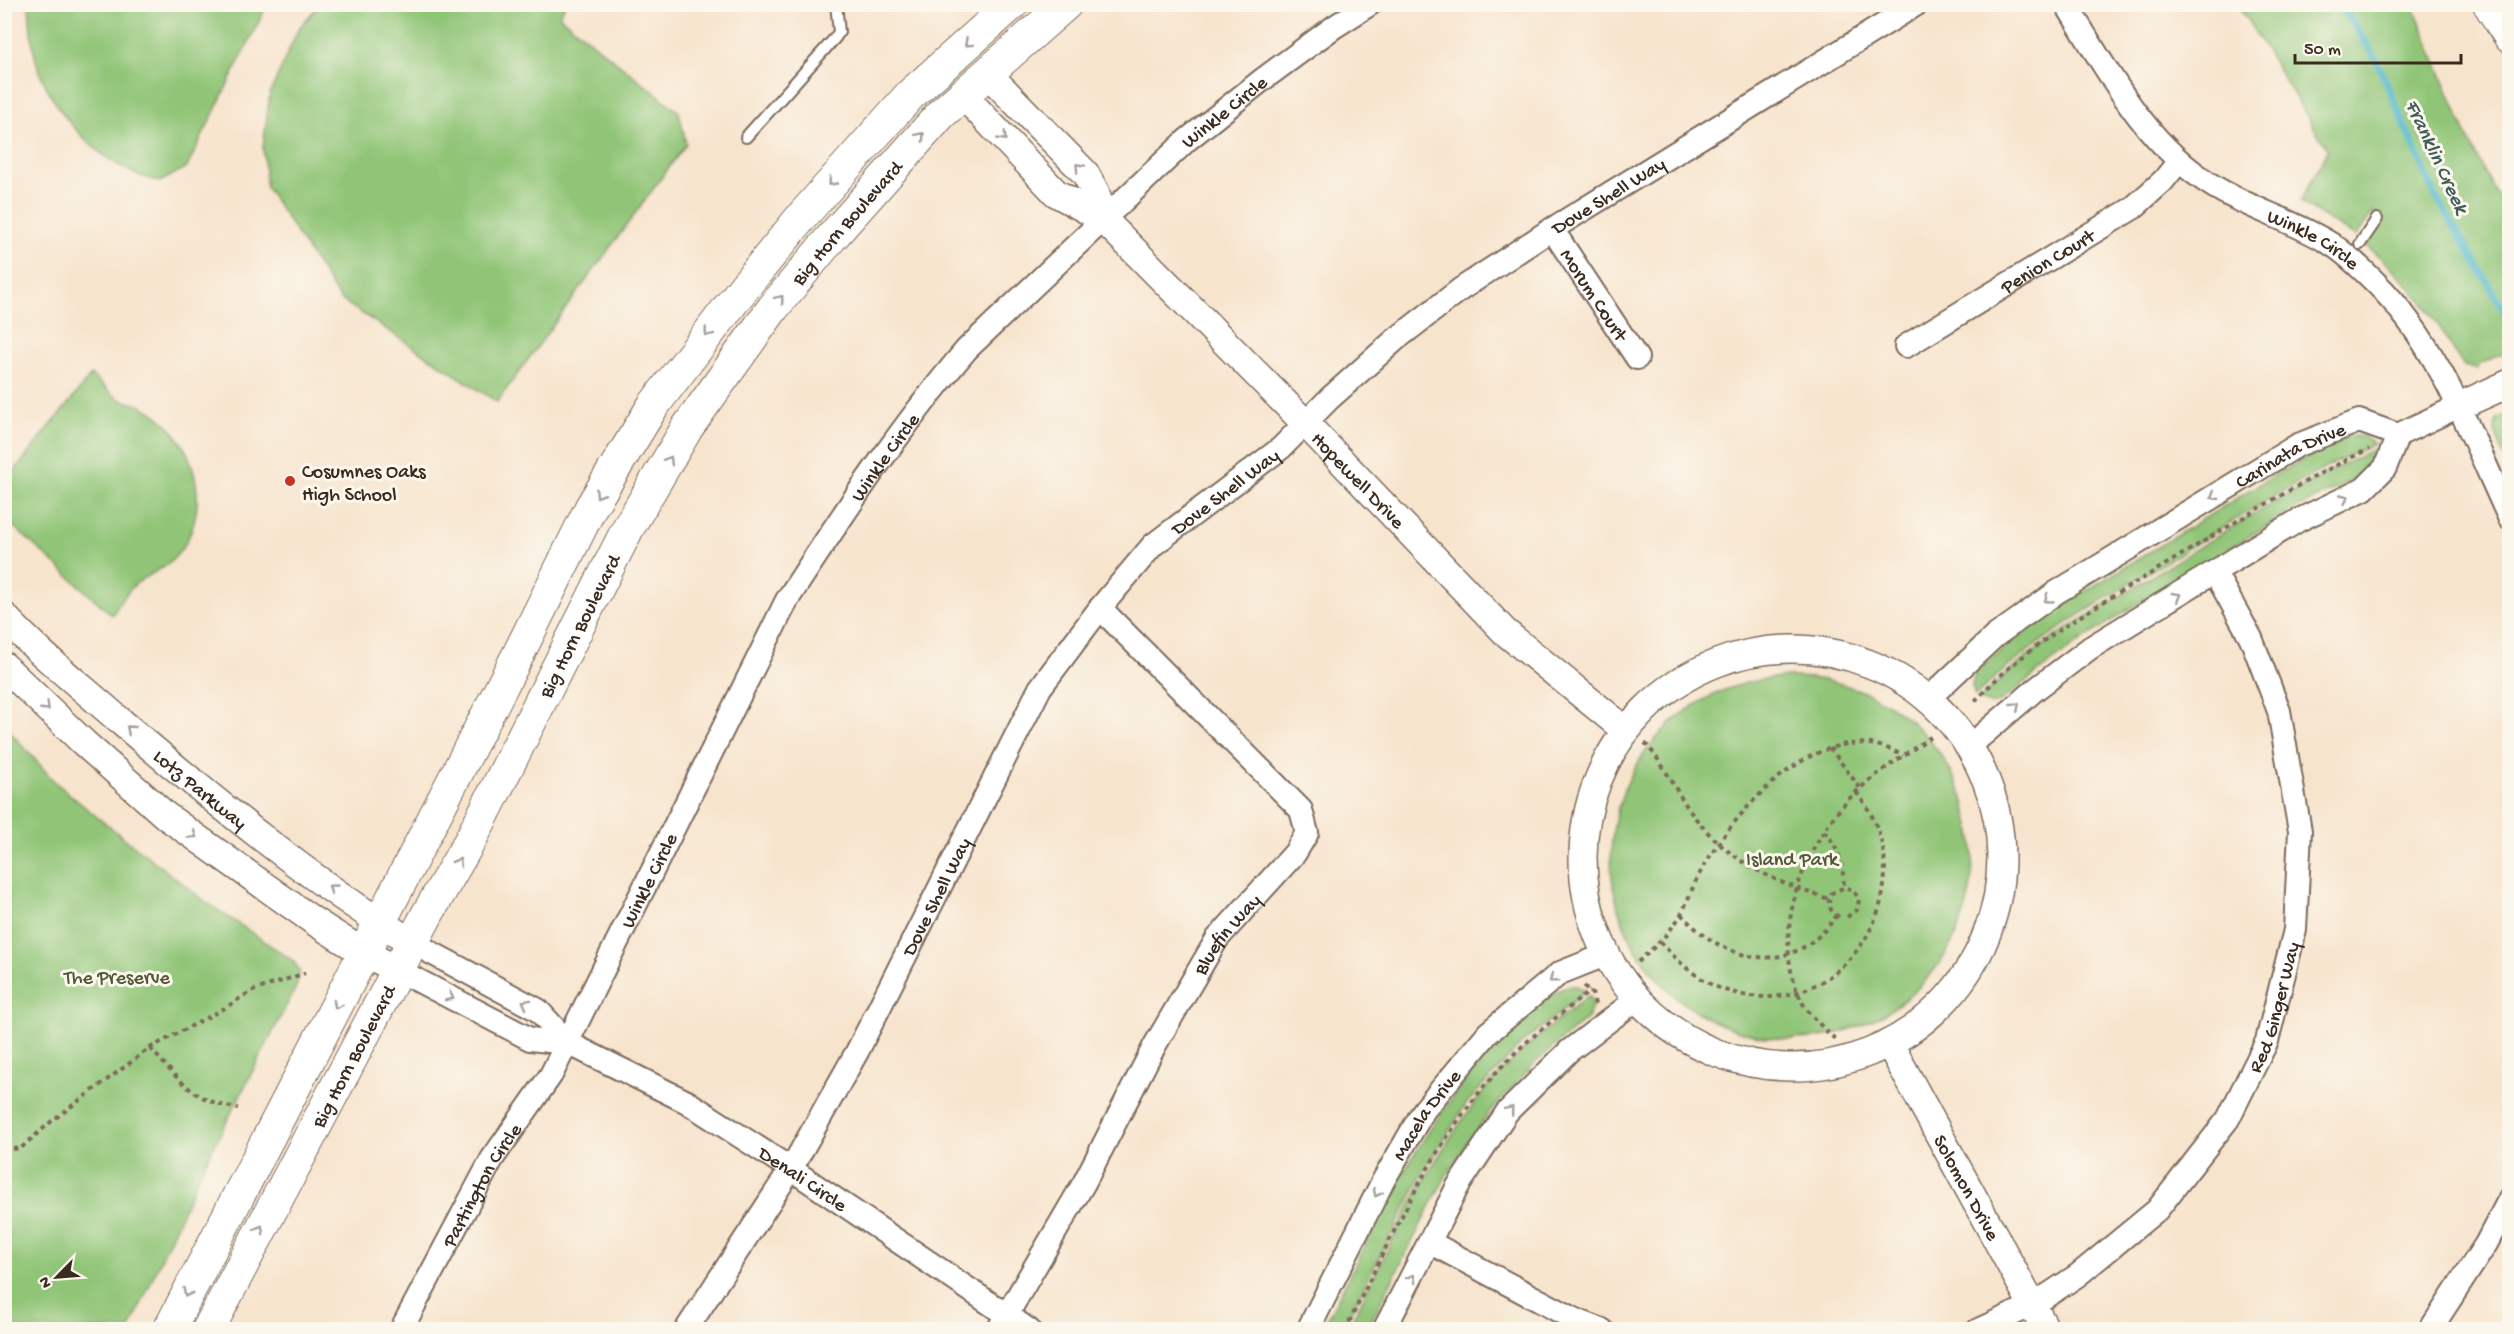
<svg xmlns="http://www.w3.org/2000/svg" width="2514" height="1334" font-family="'Gochi Hand',sans-serif">
  <rect width="100%" height="100%" fill="#fbf7ec"/>
  <filter id="ink" filterUnits="userSpaceOnUse"><feTurbulence type="fractalNoise" baseFrequency=".0167" numOctaves="2"/><feDisplacementMap in="SourceGraphic" scale="12" xChannelSelector="R" yChannelSelector="G"/><feConvolveMatrix kernelMatrix="1 2 1 2 8 2 1 2 1" color-interpolation-filters="sRGB"/></filter>
  <filter id="wash" filterUnits="userSpaceOnUse"><feTurbulence type="fractalNoise" baseFrequency=".008" numOctaves="4" result="noise"/><feDisplacementMap in="SourceGraphic" scale="24" xChannelSelector="R" yChannelSelector="G"/><feGaussianBlur stdDeviation="1.35" result="paint"/><feColorMatrix in="noise" values="0 0 0 0 0 0 0 0 0 0 0 0 0 0 0 0 0 1.4 0 .05"/><feComposite in="paint" operator="in"/></filter>
  <g filter="url(#wash)">
    <rect width="100%" height="100%" fill="#f7e4cd"/>
    <g fill="#90c577" stroke="#66784a" stroke-width="1.5">
      <path d="M29 5V4L267 5 187 167 160 182C151 179 142 177 133 173 90 153 49 107 36 60 31 42 30 23 29 5Z"/>
      <path d="M319 5H565L559 16 679 112 686 144 497 402 340 299 266 187 263 147 270 93 299 28Z"/>
      <path d="M2238 5H2413L2464 129 2487 177 2509 216V351L2480 364 2477 369 2464 366C2454 354 2448 340 2439 326 2420 297 2394 267 2366 246L2380 226 2373 212 2356 237 2300 202 2328 150Z"/>
      <path d="M91 375C100 382 109 393 119 399 124 402 131 402 136 404 143 406 150 411 156 415 199 446 213 516 175 557 164 569 150 574 137 583 128 589 119 605 112 615L5 519V483Z"/>
      <path d="M2509 414V467C2503 452 2489 433 2498 418Z"/>
      <path d="M2348 436H2363L2374 444C2303 477 2238 518 2172 558 2103 600 2033 640 1975 696L1972 686 1975 673 2020 634 2073 599 2278 473Z"/>
      <path d="M2376 448 2377 459C2364 479 2314 498 2292 511 2193 570 2090 627 2002 701L1992 705 1979 700C2026 650 2088 616 2146 580 2221 533 2296 487 2376 448Z"/>
      <circle cx="1792" cy="858" r="181"/>
      <path d="M5 726 55 782 92 813 206 902 292 960C303 971 300 979 293 993L198 1177 130 1329H5Z"/>
      <path d="M1568 986H1577L1586 991 1522 1043 1467 1103 1429 1162 1342 1329H1322C1378 1222 1426 1107 1518 1025 1533 1011 1549 994 1568 986Z"/>
      <path d="M1589 995 1593 1004 1588 1017 1535 1063 1490 1112 1470 1138 1446 1176 1367 1329H1347C1390 1247 1429 1156 1490 1084 1520 1050 1554 1023 1589 995Z"/>
    </g>
    <g fill="none" stroke-linecap="round" stroke-linejoin="round">
      <path stroke="#4eb6cc" stroke-width="7" d="M2340 4 2374 55 2435 195 2510 320"/>
    </g>
  </g>
  <g filter="url(#ink)">
    <g fill="none" stroke-linecap="round" stroke-linejoin="round">
      <defs>
        <g id="service">
          <path d="M746 137 835 38 839 32 836 4"/>
          <path d="M2360 244 2377 219"/>
        </g>
        <g id="minor">
          <path id="s1" d="M2066 4C2108 71 2144 143 2213 186 2250 209 2295 221 2331 244 2347 254 2363 270 2376 283 2440 346 2472 438 2510 519"/>
          <path id="s2" d="M1552 229 1637 358"/>
          <path id="s3" d="M1906 346 2133 208 2163 181 2179 161"/>
          <path d="M2398 435 2457 407"/>
          <path id="s4" d="M1930 697 1995 636 2057 592 2298 445 2359 421 2398 435"/>
          <path d="M1972 744 2036 689 2090 648 2299 520 2364 489 2385 468 2398 435"/>
          <path d="M413 943 538 1010 568 1043"/>
          <path id="s5" d="M398 970 530 1039 568 1043 687 1102 791 1169 1029 1330"/>
          <path d="M1431 1243 1576 1320 1602 1330"/>
          <path id="s6" d="M401 1330 492 1159 551 1075 787 600C843 514 900 427 967 349L1187 140 1262 80 1334 27 1370 4"/>
          <path id="s7" d="M686 1330 791 1169 858 1050 1040 688 1100 608 1153 545 1281 448 1329 399 1395 340 1461 289 1552 229 1917 4"/>
          <path id="s8" d="M998 1330 1084 1183 1155 1045 1217 939 1295 853 1307 833 1301 810 1100 608"/>
          <path id="s9" d="M1308 1330 1383 1181 1424 1110 1488 1033 1560 973 1605 955"/>
          <path d="M1384 1330 1458 1186 1507 1112 1569 1051 1636 1000"/>
          <path id="s10" d="M1978 1330 2033 1305 2078 1275 2157 1210 2228 1119 2267 1041 2295 930 2300 831 2279 711 2251 638 2215 573"/>
          <path d="M2430 1330 2486 1244 2510 1198"/>
        </g>
        <g id="tertiary">
          <path d="M987 73 1085 173 1096 193 1103 219"/>
          <path id="s11" d="M963 95 1056 193 1103 219 1305 423 1505 632 1624 729"/>
          <path d="M2457 407 2510 383"/>
          <path id="s12" d="M4 616C39 654 81 686 119 720 210 798 311 881 413 943"/>
          <circle cx="1792" cy="858" r="209"/>
          <path d="M4 666 84 743 166 816 315 922 364 953 398 970"/>
          <path id="s13" d="M1889 1043 2046 1330"/>
        </g>
        <g id="secondary">
          <path d="M2489 4 2510 37"/>
          <path d="M169 1330 519 653 591 507 653 406 745 286 804 214 910 95 1012 4"/>
          <path id="s14" d="M208 1330 428 913 471 839 628 528 687 428 773 308 831 238 941 114 1066 4"/>
        </g>
      </defs>
      <use href="#service" stroke="#7d6b5b" stroke-width="14"/>
      <use href="#minor" stroke="#7d6b5b" stroke-width="26"/>
      <use href="#tertiary" stroke="#7d6b5b" stroke-width="30"/>
      <use href="#secondary" stroke="#7d6b5b" stroke-width="34"/>
      <g stroke="#7d6b5b" stroke-width="4" stroke-dasharray="4.5 4.5" stroke-linecap="butt">
        <path d="M1975 701C2027 643 2098 606 2163 566 2231 525 2297 483 2369 449"/>
        <path d="M1645 743C1664 764 1673 786 1688 808 1724 860 1771 881 1829 899"/>
        <path d="M1830 748 1860 788"/>
        <path d="M1824 831C1839 847 1843 865 1844 887"/>
        <path d="M1681 914C1727 965 1794 978 1837 915"/>
        <path d="M1839 917C1829 911 1826 903 1832 893L1845 887 1854 891 1859 900 1857 910 1847 917"/>
        <path d="M1660 942C1677 960 1694 977 1717 987 1837 1037 1936 888 1856 792"/>
        <path d="M1638 962C1650 951 1663 940 1673 926 1686 911 1690 890 1700 873 1734 811 1824 707 1903 756"/>
        <path d="M1584 986 1593 995 1595 1005"/>
        <path d="M1835 1039C1823 1028 1810 1016 1802 1002 1769 938 1801 853 1845 803 1870 776 1902 757 1932 736"/>
        <path d="M150 1048C177 1078 195 1103 238 1108"/>
        <path d="M4 1150 21 1148 53 1120 150 1048 225 1008 250 992 305 973"/>
        <path d="M1345 1330C1394 1234 1437 1128 1516 1052 1539 1030 1565 1011 1590 991"/>
      </g>
      <use href="#service" stroke="#fff" stroke-width="10"/>
      <use href="#minor" stroke="#fff" stroke-width="22"/>
      <use href="#tertiary" stroke="#fff" stroke-width="27"/>
      <use href="#secondary" stroke="#fff" stroke-width="32"/>
    </g>
    <defs><path id="oneway-chevron" d="M-2-3.5L2.5 0L-2 3.5" fill="none" stroke-width="1.6" stroke-linecap="round" stroke-linejoin="round" transform="scale(1.5)"/></defs>
    <g stroke="#a79f9a">
      <use href="#oneway-chevron" transform="translate(968 43) rotate(138)"/>
      <use href="#oneway-chevron" transform="translate(921 136) rotate(-48)"/>
      <use href="#oneway-chevron" transform="translate(1003 137) rotate(46)"/>
      <use href="#oneway-chevron" transform="translate(1079 167) rotate(-133)"/>
      <use href="#oneway-chevron" transform="translate(832 182) rotate(132)"/>
      <use href="#oneway-chevron" transform="translate(780 299) rotate(-50)"/>
      <use href="#oneway-chevron" transform="translate(708 333) rotate(128)"/>
      <use href="#oneway-chevron" transform="translate(669 460) rotate(-59)"/>
      <use href="#oneway-chevron" transform="translate(599 494) rotate(122)"/>
      <use href="#oneway-chevron" transform="translate(2214 496) rotate(149)"/>
      <use href="#oneway-chevron" transform="translate(2345 498) rotate(-25)"/>
      <use href="#oneway-chevron" transform="translate(2177 596) rotate(-31)"/>
      <use href="#oneway-chevron" transform="translate(2048 599) rotate(144)"/>
      <use href="#oneway-chevron" transform="translate(2016 706) rotate(-41)"/>
      <use href="#oneway-chevron" transform="translate(46 707) rotate(44)"/>
      <use href="#oneway-chevron" transform="translate(130 729) rotate(-139)"/>
      <use href="#oneway-chevron" transform="translate(193 835) rotate(35)"/>
      <use href="#oneway-chevron" transform="translate(458 862) rotate(-60)"/>
      <use href="#oneway-chevron" transform="translate(332 888) rotate(-144)"/>
      <use href="#oneway-chevron" transform="translate(1553 979) rotate(141)"/>
      <use href="#oneway-chevron" transform="translate(450 997) rotate(27)"/>
      <use href="#oneway-chevron" transform="translate(526 1003) rotate(-151)"/>
      <use href="#oneway-chevron" transform="translate(337 1005) rotate(118)"/>
      <use href="#oneway-chevron" transform="translate(1510 1110) rotate(-50)"/>
      <use href="#oneway-chevron" transform="translate(1377 1193) rotate(117)"/>
      <use href="#oneway-chevron" transform="translate(260 1229) rotate(-62)"/>
      <use href="#oneway-chevron" transform="translate(1412 1278) rotate(-62)"/>
      <use href="#oneway-chevron" transform="translate(187 1293) rotate(116)"/>
    </g>
  </g>
  <circle fill="#c8321e" stroke="#fbf7ec" stroke-width="2" cx="290" cy="481" r="6"/>
  <g text-anchor="middle" stroke-width="6" stroke-linejoin="round" paint-order="stroke">
    <g font-size="20" fill="#3b2a1e" stroke="#fbf7ec">
      <text dy="7" stroke="none"><textPath href="#s6" startOffset="1486">Winkle Circle</textPath></text>
      <text dy="7" stroke="none"><textPath href="#s7" startOffset="1492">Dove Shell Way</textPath></text>
      <text dy="7" stroke="none"><textPath href="#s14" startOffset="1282">Big Horn Boulevard</textPath></text>
      <text dy="7" stroke="none"><textPath href="#s1" startOffset="350">Winkle Circle</textPath></text>
      <text dy="7" stroke="none"><textPath href="#s3" startOffset="165">Penion Court</textPath></text>
      <text dy="7" stroke="none"><textPath href="#s2" startOffset="78">Morum Court</textPath></text>
      <text dy="7" stroke="none"><textPath href="#s4" startOffset="436">Carinata Drive</textPath></text>
      <text dy="7" stroke="none"><textPath href="#s6" startOffset="1000">Winkle Circle</textPath></text>
      <text dy="7" stroke="none"><textPath href="#s11" startOffset="554">Hopewell Drive</textPath></text>
      <text dy="7" stroke="none"><textPath href="#s7" startOffset="1006">Dove Shell Way</textPath></text>
      <text dy="7" stroke="none"><textPath href="#s14" startOffset="796">Big Horn Boulevard</textPath></text>
      <text dy="7" stroke="none"><textPath href="#s12" startOffset="262">Lotz Parkway</textPath></text>
      <text dy="7" stroke="none"><textPath href="#s6" startOffset="514">Winkle Circle</textPath></text>
      <text dy="7" stroke="none"><textPath href="#s7" startOffset="501">Dove Shell Way</textPath></text>
      <text dy="7" stroke="none"><textPath href="#s8" startOffset="458">Bluefin Way</textPath></text>
      <text dy="7" stroke="none"><textPath href="#s10" startOffset="454">Red Ginger Way</textPath></text>
      <text dy="7" stroke="none"><textPath href="#s14" startOffset="310">Big Horn Boulevard</textPath></text>
      <text dy="7" stroke="none"><textPath href="#s9" startOffset="246">Macela Drive</textPath></text>
      <text dy="7" stroke="none"><textPath href="#s5" startOffset="459">Denali Circle</textPath></text>
      <text dy="7" stroke="none"><textPath href="#s6" startOffset="166">Partington Circle</textPath></text>
      <text dy="7" stroke="none"><textPath href="#s13" startOffset="164">Solomon Drive</textPath></text>
    </g>
    <g font-size="20" fill="#3b2a1e" stroke="#fbf7ec" text-anchor="start">
      <text x="302" y="477">Cosumnes Oaks<tspan x="302" dy="23">High School</tspan></text>
    </g>
    <g font-size="20" fill="#545839" stroke="#fbf7ec">
      <text x="1792" y="865">Island Park</text>
      <text x="117" y="983">The Preserve</text>
    </g>
    <g font-size="21" font-style="italic" fill="#425b5b" stroke="#fbf7ec">
      <text transform="translate(2438 156) rotate(65)" y="7">Franklin Creek</text>
    </g>
  </g>
  <rect width="2514" height="1334" fill="none" stroke="#fbf7ec" stroke-width="24"/>
  <g transform="translate(57 1277) rotate(245)" stroke="#fbf7ec" stroke-width="4.5" paint-order="stroke">
  <path d="M0-4.5L10 22L0 15L-10 22Z" fill="#3b2a1e"/>
  <text y="-9" font-size="16" font-weight="bold" text-anchor="middle" fill="#3b2a1e">N</text>
  </g>
  <path d="M2295 54v9h166v-9" fill="none" stroke="#3b2a1e" stroke-width="3"/>
  <text x="2304" y="54" font-size="18" fill="#3b2a1e" stroke="#fbf7ec" stroke-width="4.5" paint-order="stroke">50 m</text>
</svg>
